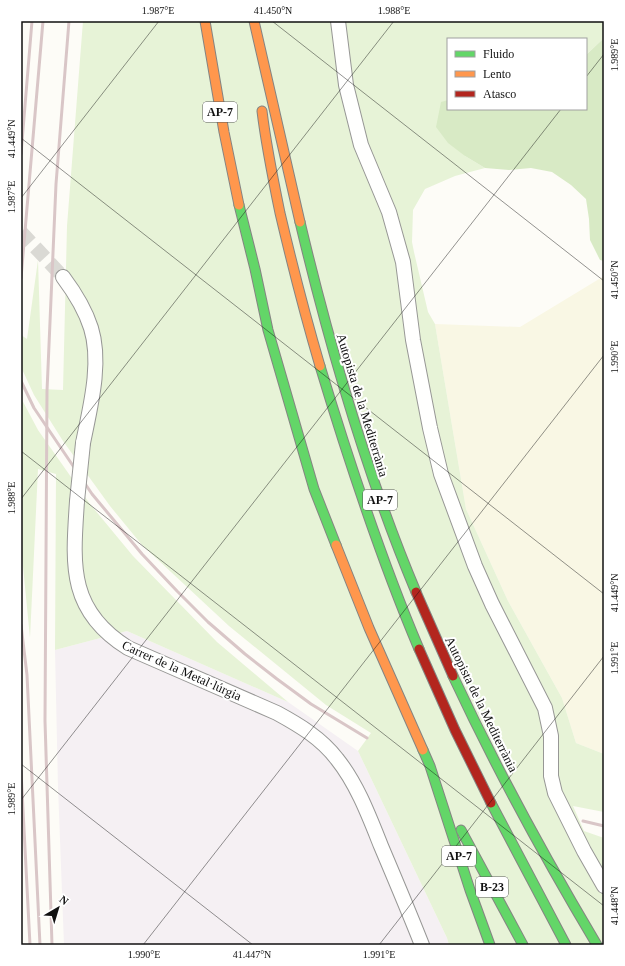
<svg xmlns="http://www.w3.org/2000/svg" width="625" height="966" font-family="'Times New Roman',serif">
  <rect width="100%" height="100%" fill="#fdfcf7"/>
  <path fill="#f5f0f3" d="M127 631 288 702 358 751 447 938 449 945H64L58 787 55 650Z"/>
  <path fill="#f9f7e4" d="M604 276V754L576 743 562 698 508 601 466 509 435 324 520 327Z"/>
  <g fill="#e7f3d7">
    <path d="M83 21H604V38L586 55V39H448V100L441 103 465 156 485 168 455 176 425 189 413 210 412 242 414 252 428 312 435 324 466 509 508 601 562 698 576 743 604 754V812L573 806 584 831 604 838V945H449L447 938 358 751 371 733 326 705 229 626 142 545 110 506 63 441 34 395 21 367V335L27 339 38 260 42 389 63 390 67 226Z"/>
    <path d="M21 398 38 430 90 504 133 556 217 642 288 702 127 631 55 650 56 474 38 469 30 638 21 546Z"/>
  </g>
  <path fill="#d8eac5" d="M604 38V261L600 260 590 240 589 219 586 199 571 185 552 172 531 168 509 170 485 168 465 156 448 143 436 127 441 102 448 100V109H586V55Z"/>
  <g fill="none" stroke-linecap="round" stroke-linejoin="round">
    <path stroke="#dad9d4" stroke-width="14" stroke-dasharray="14 7" stroke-linecap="butt" d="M21 232 63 277"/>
    <defs>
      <g id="street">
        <path d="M338 21 346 85 361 145 389 212 403 262 413 340 430 428 441 474 475 566 492 604 545 708 551 736V776L555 793 584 851 604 886"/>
        <path d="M63 277C75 293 85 309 91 328 102 363 90 408 83 443"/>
        <path d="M77 501C73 563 67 610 128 648L277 713C299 725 321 738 337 759 357 784 369 816 381 846 395 879 409 912 422 945"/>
      </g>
      <g id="fast">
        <path d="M239 205 255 269 268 330 314 489 336 545"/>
        <path d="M300 222C330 348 366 473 416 592"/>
        <path d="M320 366C349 462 380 557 419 649"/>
        <path d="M453 676C496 768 545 858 597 945"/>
        <path d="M423 750 430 766 470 890 490 945"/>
        <path d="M491 803 566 945"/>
        <path d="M461 830 523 945"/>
      </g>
      <g id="slow">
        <path d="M205 21 224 132 239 205"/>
        <path d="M254 21 300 222"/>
        <path d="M262 111C266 145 273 179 280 213 292 264 305 315 320 366"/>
        <path d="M336 545 369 628 423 750"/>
      </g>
      <g id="jam">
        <path d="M416 592 453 676"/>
        <path d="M419 649 455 730 491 803"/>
      </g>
    </defs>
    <use href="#street" stroke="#979795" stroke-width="16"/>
    <use href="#fast" stroke="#858482" stroke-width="11"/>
    <use href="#slow" stroke="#858482" stroke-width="11"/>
    <use href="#jam" stroke="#858482" stroke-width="11"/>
    <use href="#street" stroke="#fffffe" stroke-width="14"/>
    <use href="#fast" stroke="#63d668" stroke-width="9"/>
    <use href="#slow" stroke="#ff974d" stroke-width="9"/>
    <use href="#jam" stroke="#b3261e" stroke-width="9"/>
    <g stroke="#d9c6c7" stroke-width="3">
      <path d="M21 154 32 21"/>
      <path d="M21 278 43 21"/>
      <path d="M21 381 34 408 92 494 142 554 177 591 208 622 245 654 277 679 311 704 367 738"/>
      <path d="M21 625 27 675 40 945"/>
      <path d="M21 771 30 945"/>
      <path d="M583 821 604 826"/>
      <path d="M52 945 45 721 47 391 56 184 69 21"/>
    </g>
    <defs>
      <path id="street-bridge" d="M77 501 83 443"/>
    </defs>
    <use href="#street-bridge" stroke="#979795" stroke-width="16" stroke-linecap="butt"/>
    <use href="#street-bridge" stroke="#fffffe" stroke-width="14"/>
  </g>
  <path fill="none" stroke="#111" stroke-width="1" stroke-opacity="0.45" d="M272 21 604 281M586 77 604 54M21 138 604 594M21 198 159 21M21 451 604 906M21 499 394 21M21 764 253 945M21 800 561 109M143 945 604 355M379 945 604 656"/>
  <g text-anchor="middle" stroke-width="4" stroke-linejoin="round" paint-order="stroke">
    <g fill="#fff" stroke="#585858" stroke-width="1">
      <rect x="203" y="102" width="34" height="20" rx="3"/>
      <rect x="363" y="490" width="34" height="20" rx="3"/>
      <rect x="442" y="846" width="34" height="20" rx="3"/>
      <rect x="476" y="877" width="32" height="20" rx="3"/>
    </g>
    <g font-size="12" font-weight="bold" fill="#111">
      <text x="220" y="116">AP-7</text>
      <text x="380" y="504">AP-7</text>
      <text x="459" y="860">AP-7</text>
      <text x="492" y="891">B-23</text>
    </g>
    <g font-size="13" fill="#111" stroke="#fff">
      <text transform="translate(363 405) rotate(73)" y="5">Autopista de la Mediterrània</text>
      <text transform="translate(182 670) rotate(24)" y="5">Carrer de la Metal·lúrgia</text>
      <text transform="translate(482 704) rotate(64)" y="5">Autopista de la Mediterrània</text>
    </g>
  </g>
  <rect width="625" height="966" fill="none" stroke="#ffffff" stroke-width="44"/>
  <rect x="447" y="38" width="140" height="72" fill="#ffffff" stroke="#a0a0a0"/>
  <rect x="455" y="51" width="20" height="6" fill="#63d668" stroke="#a0a0a0"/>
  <text x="483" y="58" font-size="12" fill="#111111">Fluido</text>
  <rect x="455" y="71" width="20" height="6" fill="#ff974d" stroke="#a0a0a0"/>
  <text x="483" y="78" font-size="12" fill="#111111">Lento</text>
  <rect x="455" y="91" width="20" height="6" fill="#b3261e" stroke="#a0a0a0"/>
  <text x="483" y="98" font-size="12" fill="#111111">Atasco</text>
  <g transform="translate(58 908) rotate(38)" stroke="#ffffff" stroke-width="3" paint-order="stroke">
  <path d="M0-3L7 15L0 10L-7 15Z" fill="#111111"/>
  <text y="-6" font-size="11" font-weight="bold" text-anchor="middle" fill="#111111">N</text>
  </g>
  <rect x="22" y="22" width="581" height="922" fill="none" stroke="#111" stroke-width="1.5"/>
  <g font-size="10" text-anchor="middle" fill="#111">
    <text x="158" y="14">1.987°E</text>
    <text x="273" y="14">41.450°N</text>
    <text x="394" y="14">1.988°E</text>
    <text transform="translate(614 55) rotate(-90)" y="4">1.989°E</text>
    <text transform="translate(11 139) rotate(-90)" y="4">41.449°N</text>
    <text transform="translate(11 197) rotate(-90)" y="4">1.987°E</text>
    <text transform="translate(614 280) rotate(-90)" y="4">41.450°N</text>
    <text transform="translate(614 357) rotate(-90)" y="4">1.990°E</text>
    <text transform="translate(11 498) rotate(-90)" y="4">1.988°E</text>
    <text transform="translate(614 593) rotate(-90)" y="4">41.449°N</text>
    <text transform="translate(614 658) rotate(-90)" y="4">1.991°E</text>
    <text transform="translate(11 799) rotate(-90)" y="4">1.989°E</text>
    <text transform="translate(614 906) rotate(-90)" y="4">41.448°N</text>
    <text x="144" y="958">1.990°E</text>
    <text x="252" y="958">41.447°N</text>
    <text x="379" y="958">1.991°E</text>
  </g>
</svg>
